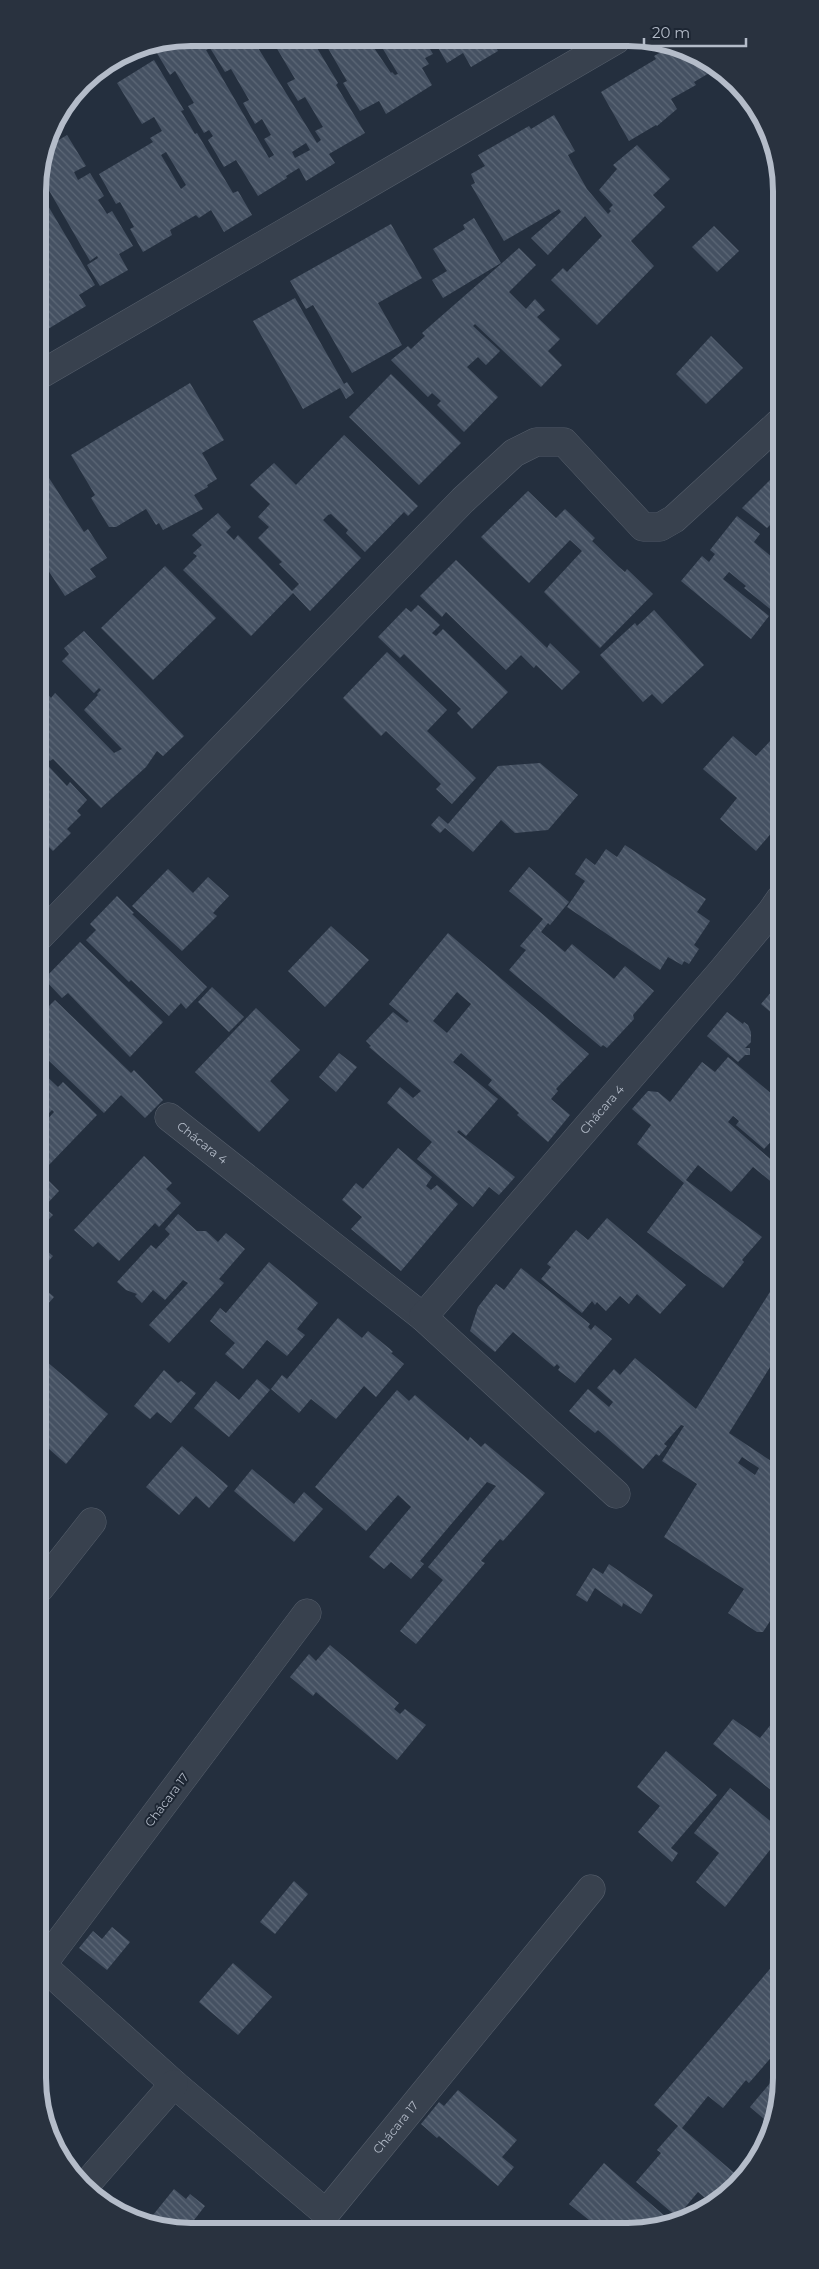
<svg xmlns="http://www.w3.org/2000/svg" width="819" height="2269" font-family="Montserrat,sans-serif">
  <defs>
    <pattern id="building-back-hatch" width="6" height="6" patternUnits="userSpaceOnUse" patternTransform="scale(1.25)"><rect width="6" height="6" fill="#455162"/><path d="M-1 5l2 2M0 0l6 6M5-1l2 2" fill="none" stroke="#5d6877"/></pattern>
  </defs>
  <rect width="100%" height="100%" fill="#242f3e"/>
  <g fill="url(#building-back-hatch)" fill-rule="evenodd">
    <path d="M192 38H311L338 83 336 85 365 133 329 154 335 163 306 181 299 168 286 176 287 178 258 196 236 160 224 167 208 140 213 136 209 130 204 133 188 106 194 103 175 71 170 75 152 45ZM261 39 265 46 273 42 295 79 287 83 298 101 305 97 323 127 315 131 321 140 317 143 255 43ZM210 48 225 72 231 69 249 100 243 103 255 124 262 119 271 135 264 139 274 155 269 158 206 50ZM306 143 310 150 295 158 292 152Z"/>
    <path d="M322 38 368 39 391 73 392 72 395 75 398 74 377 39H424L433 54 425 58 429 64 422 68 432 85 386 114 379 101 360 111 343 83 347 81Z"/>
    <path d="M433 39H491L498 51 471 67 463 53 447 63Z"/>
    <path d="M672 46 704 58 712 64 708 66 711 72 694 82 696 85 671 99 677 109 657 126 656 125 629 141 601 92 656 59 654 56Z"/>
    <path d="M154 60 184 110 181 111 195 134 197 133 233 193 238 191 252 215 224 232 211 210 199 218 196 215 170 230 172 235 143 252 130 229 134 227 120 202 116 204 99 174 153 142 150 138 162 131 154 117 142 124 117 83ZM166 152 186 185 181 189 161 155Z"/>
    <path d="M554 115 575 151 568 155 575 168 587 189 608 214 611 211 609 209 613 205 599 190 617 169 613 165 637 145 670 179 653 195 665 207 631 241 654 266 597 325 551 280 563 268 567 272 602 236 585 216 548 255 531 238 561 212 559 209 504 241 471 185 475 183 471 174 485 166 478 155 529 126 531 129Z"/>
    <path d="M67 135 86 166 74 172 78 180 90 173 104 196 98 200 107 214 112 211 133 246 119 254 128 270 100 286 87 265 98 258 97 256 90 261 40 175 42 167 50 162 45 154 47 147Z"/>
    <path d="M38 189 95 285 79 295 86 306 48 329 38 312Z"/>
    <path d="M474 218 501 263 443 298 432 280 447 271 433 249 465 229 463 225Z"/>
    <path d="M391 224 422 278 378 303 402 345 352 373 313 305 306 309 290 281Z"/>
    <path d="M714 226 739 251 717 272 692 247Z"/>
    <path d="M519 248 536 265 509 292 526 309 535 299 545 310 537 317 560 339 548 351 562 365 541 387 475 324 473 326 500 351 486 365 478 357 467 367 498 397 464 432 437 405 441 401 432 393 428 397 391 360 408 346 411 349 425 336 422 333Z"/>
    <path d="M295 298 344 384 347 382 354 393 346 399 340 388 303 409 253 321Z"/>
    <path d="M711 336 743 368 706 404 676 374Z"/>
    <path d="M391 374 461 443 419 485 349 417Z"/>
    <path d="M190 383 224 440 202 453 217 479 207 485 208 487 194 495 203 509 163 530 159 523 156 525 146 509 116 527H109L91 498 95 495 71 455Z"/>
    <path d="M344 435 418 506 408 516 404 512 365 552 346 533 348 530 331 514 328 515 323 520 361 558 310 611 293 593 251 636 183 570 197 556 193 553 202 545 192 535 218 513 231 527 226 532 234 540 238 535 292 591 299 584 279 564 282 562 258 538 269 527 258 517 270 504 250 485 274 463 296 485Z"/>
    <path d="M38 461 84 532 88 529 107 558 90 569 96 577 65 596 38 555Z"/>
    <path d="M779 471V516L767 528 742 508Z"/>
    <path d="M528 491 556 518 565 509 595 538 592 541 619 567 625 572 627 569 653 594 600 648 544 592 582 551 570 540 529 583 481 537Z"/>
    <path d="M737 516 760 534 754 542 779 563V616L744 588 746 586 729 572 723 579 769 616 751 639 681 581 702 556 709 562 715 554 710 550Z"/>
    <path d="M456 560 547 648 550 643 580 672 562 690 536 665 534 668 521 655 506 670 446 612 442 617 420 596Z"/>
    <path d="M165 566 216 618 153 680 101 628Z"/>
    <path d="M418 605 440 625 432 633 436 636 443 629 508 692 472 729 457 713 461 709 404 654 400 658 378 637 406 608 411 612Z"/>
    <path d="M654 610 704 665 662 704 652 694 643 702 600 655 635 623 637 626Z"/>
    <path d="M84 631 184 736 163 756 157 751 146 767 101 808 53 759 50 761 39 749V684L51 698 55 693 114 753 122 749 84 710 98 695 97 694 101 690 99 688 94 693 62 661 69 654 64 648Z"/>
    <path d="M387 652 447 710 427 731 476 778 452 804 436 789 441 784 386 731 381 736 343 698Z"/>
    <path d="M733 736 756 756 772 739 779 744V824L756 851 720 819 737 798 703 769Z"/>
    <path d="M39 756 67 786 70 782 87 800 77 811 81 815 67 829 71 833 53 851 39 837Z"/>
    <path d="M540 763 578 795 548 830 515 833 501 820 473 852 445 828 440 833 431 825 439 816 448 824 498 766Z"/>
    <path d="M625 845 706 899 697 912 710 921 694 945 699 949 689 964 684 961 682 965 668 957 660 970 567 907 585 881 575 874 586 858 595 865 606 849 617 857Z"/>
    <path d="M529 867 569 902 550 925 548 923 541 932 565 952 572 944 614 979 625 966 654 991 633 1015 634 1019 607 1048 603 1045 601 1047 509 970 526 950 520 946 543 919 509 891Z"/>
    <path d="M168 869 193 893 208 877 229 896 213 913 217 916 182 951 132 906Z"/>
    <path d="M117 896 134 913 132 914 207 987 186 1009 181 1003 169 1016 131 980 129 982 86 940 96 930 90 924Z"/>
    <path d="M331 926 369 960 325 1007 288 971Z"/>
    <path d="M448 933 589 1054 556 1089 558 1091 551 1099 570 1115 548 1142 517 1115 519 1113 488 1085 492 1080 461 1053 453 1062 498 1099 466 1136 459 1130 457 1132 515 1177 499 1195 489 1187 473 1207 417 1159 432 1142 387 1103 400 1087 413 1098 421 1091 369 1047 371 1046 366 1041 393 1012 407 1023 409 1021 389 1004ZM457 992 471 1004 447 1033 433 1021Z"/>
    <path d="M80 942 163 1022 130 1057 68 993 62 998 44 979Z"/>
    <path d="M780 982V1020L761 1004Z"/>
    <path d="M212 987 244 1017 229 1032 198 1002Z"/>
    <path d="M55 1000 131 1073 134 1070 163 1100 145 1118 121 1095 104 1113 46 1058 42 1062 46 1066 41 1071 58 1087 63 1082 97 1115 48 1166 39 1157V1016ZM52 1110 54 1112 42 1125 39 1123Z"/>
    <path d="M256 1008 300 1050 270 1081 289 1100 259 1132 195 1072Z"/>
    <path d="M727 1012 743 1024 744 1022 748 1025 751 1032V1042L745 1048H750V1055H745L738 1062 707 1036Z"/>
    <path d="M339 1053 357 1067 336 1092 319 1077Z"/>
    <path d="M728 1057 780 1101V1132L764 1149 736 1125 739 1121 733 1116 728 1122 775 1163 780 1157V1189L753 1167 731 1192 698 1165 686 1180 762 1237 742 1260 744 1262 723 1288 647 1232 684 1183 637 1144 651 1125 632 1109 648 1091 658 1092 670 1102 702 1062 715 1072Z"/>
    <path d="M398 1148 432 1177 426 1186 431 1190 437 1185 458 1204 401 1271 351 1229 362 1217 342 1200 356 1183 363 1189Z"/>
    <path d="M144 1156 172 1183 166 1189 181 1203 159 1227 155 1223 119 1261 98 1242 93 1247 74 1230Z"/>
    <path d="M39 1171 59 1191 44 1207 53 1215 39 1229Z"/>
    <path d="M178 1214 197 1231H206L218 1242 226 1233 245 1249 219 1279 224 1283 169 1343 149 1325 188 1283 183 1280 165 1300 153 1290 142 1303 135 1296 137 1294 126 1290 117 1282 151 1245 156 1249 170 1234 165 1229Z"/>
    <path d="M607 1218 686 1285 660 1314 637 1294 629 1304 620 1296 606 1311 597 1302 595 1305 592 1301 582 1313 541 1279 551 1267 547 1264 576 1230 588 1240Z"/>
    <path d="M39 1244 53 1256 39 1272Z"/>
    <path d="M269 1262 318 1303 297 1329 305 1335 287 1356 267 1340 243 1369 225 1354 235 1343 210 1321 220 1308 226 1313Z"/>
    <path d="M521 1268 590 1324 588 1327 591 1330 595 1325 612 1339 575 1383 558 1370 560 1367 557 1364 554 1367 513 1332 495 1352 470 1331 478 1307 496 1284 504 1290Z"/>
    <path d="M780 1276V1325L772 1339 780 1344V1351L729 1433 780 1467V1483L776 1490 780 1493 781 1604 763 1632H757L728 1613 744 1589 664 1537 697 1484 662 1461 684 1426 681 1425 664 1444 667 1446 659 1456 656 1454 643 1469 598 1430 595 1433 569 1411 588 1389 609 1407 613 1402 597 1388 614 1369 620 1375 635 1358 696 1409ZM742 1457 759 1468 755 1475 738 1463Z"/>
    <path d="M39 1284 54 1297 39 1314Z"/>
    <path d="M338 1318 362 1338 368 1331 390 1349 393 1352 391 1353 404 1364 376 1397 364 1386 336 1419 311 1399 299 1413 271 1389 282 1375 287 1379Z"/>
    <path d="M39 1355 108 1414 66 1464 40 1441Z"/>
    <path d="M164 1370 178 1383 181 1381 196 1393 171 1423 157 1412 150 1419 134 1406Z"/>
    <path d="M257 1379 270 1390 229 1437 194 1408 216 1381 239 1400Z"/>
    <path d="M397 1390 409 1401 415 1395 468 1441 470 1437 481 1447 485 1443 545 1493 503 1541 500 1539 481 1561 485 1563 416 1644 400 1631 443 1580 428 1567 496 1486 487 1482 420 1561 424 1564 411 1579 391 1562 384 1569 369 1557 411 1507 398 1495 366 1531 315 1487Z"/>
    <path d="M182 1446 228 1486 209 1508 196 1496 179 1515 146 1487Z"/>
    <path d="M252 1469 294 1504 304 1492 323 1509 294 1542 234 1491Z"/>
    <path d="M609 1564 653 1595 641 1614 623 1603 622 1607 595 1588 587 1602 576 1595 593 1568 603 1574Z"/>
    <path d="M330 1645 399 1703 394 1709 400 1714 405 1709 426 1725 397 1760 316 1692 313 1696 290 1677 309 1654 316 1661Z"/>
    <path d="M781 1712V1798L713 1744 733 1719 760 1738Z"/>
    <path d="M666 1751 717 1795 671 1848 678 1853 672 1862 638 1832 660 1806 637 1787Z"/>
    <path d="M730 1788 781 1830V1836L725 1907 696 1882 719 1853 694 1833Z"/>
    <path d="M294 1881 308 1894 275 1934 260 1922Z"/>
    <path d="M112 1927 130 1942 107 1970 79 1948 93 1931 102 1939Z"/>
    <path d="M781 1956V2046L749 2083 746 2080 723 2108 708 2096 682 2128 740 2178 712 2204 698 2192 677 2217 636 2182 661 2153 657 2150 678 2126 654 2105Z"/>
    <path d="M233 1963 272 1997 238 2035 199 2002Z"/>
    <path d="M776 2081 781 2087 772 2126 750 2107 771 2082 774 2084Z"/>
    <path d="M458 2090 517 2140 502 2157 514 2167 498 2186 439 2136 437 2138 421 2124 439 2102 444 2106Z"/>
    <path d="M604 2163 614 2172 673 2223 658 2228H599L569 2204Z"/>
    <path d="M174 2189 186 2199 190 2194 205 2206 187 2229H169L153 2215Z"/>
  </g>
  <g fill="none" stroke-linecap="round" stroke-linejoin="round">
    <defs>
      <g id="street">
        <path d="M38 376 616 40"/>
        <path d="M39 937 463 500 514 453 536 442H564L643 527H660L674 519 779 423"/>
        <path id="s1" d="M169 1117 423 1317"/>
        <path id="s2" d="M616 1494 423 1317 722 971 771 912 780 899"/>
        <path d="M40 1588 92 1522"/>
        <path id="s3" d="M307 1613 42 1965 174 2084 326 2213 591 1889"/>
        <path d="M84 2187 174 2084"/>
      </g>
    </defs>
    <use href="#street" stroke="#565f6c" stroke-width="29"/>
    <use href="#street" stroke="#38414e" stroke-width="28"/>
  </g>
  <g text-anchor="middle" stroke-width="4" stroke-linejoin="round" paint-order="stroke">
    <g font-size="12" fill="#b4bcc9" stroke="#1d2633">
      <text dy="4" stroke="none"><textPath href="#s2" startOffset="536">Chácara 4</textPath></text>
      <text dy="4" stroke="none"><textPath href="#s1" startOffset="42">Chácara 4</textPath></text>
      <text transform="translate(167 1800) rotate(-53)" y="4">Chácara 17</text>
      <text dy="4" stroke="none"><textPath href="#s3" startOffset="928">Chácara 17</textPath></text>
    </g>
  </g>
  <path d="M0 0H819V2269H0ZM191 46H628A145 145 0 0 1 773 191V2078A145 145 0 0 1 628 2223H191A145 145 0 0 1 46 2078V191A145 145 0 0 1 191 46Z" fill="#29323f" fill-rule="evenodd"/>
  <path fill="none" stroke="#b4bcc9" stroke-width="6" d="M191 46H628A145 145 0 0 1 773 191V2078A145 145 0 0 1 628 2223H191A145 145 0 0 1 46 2078V191A145 145 0 0 1 191 46Z"/>
  <path d="M644 38v8h102v-8" fill="none" stroke="#b4bcc9" stroke-width="2.5"/>
  <text x="652" y="38" font-size="15" fill="#b4bcc9" stroke="#1d2633" stroke-width="4" paint-order="stroke">20 m</text>
</svg>
